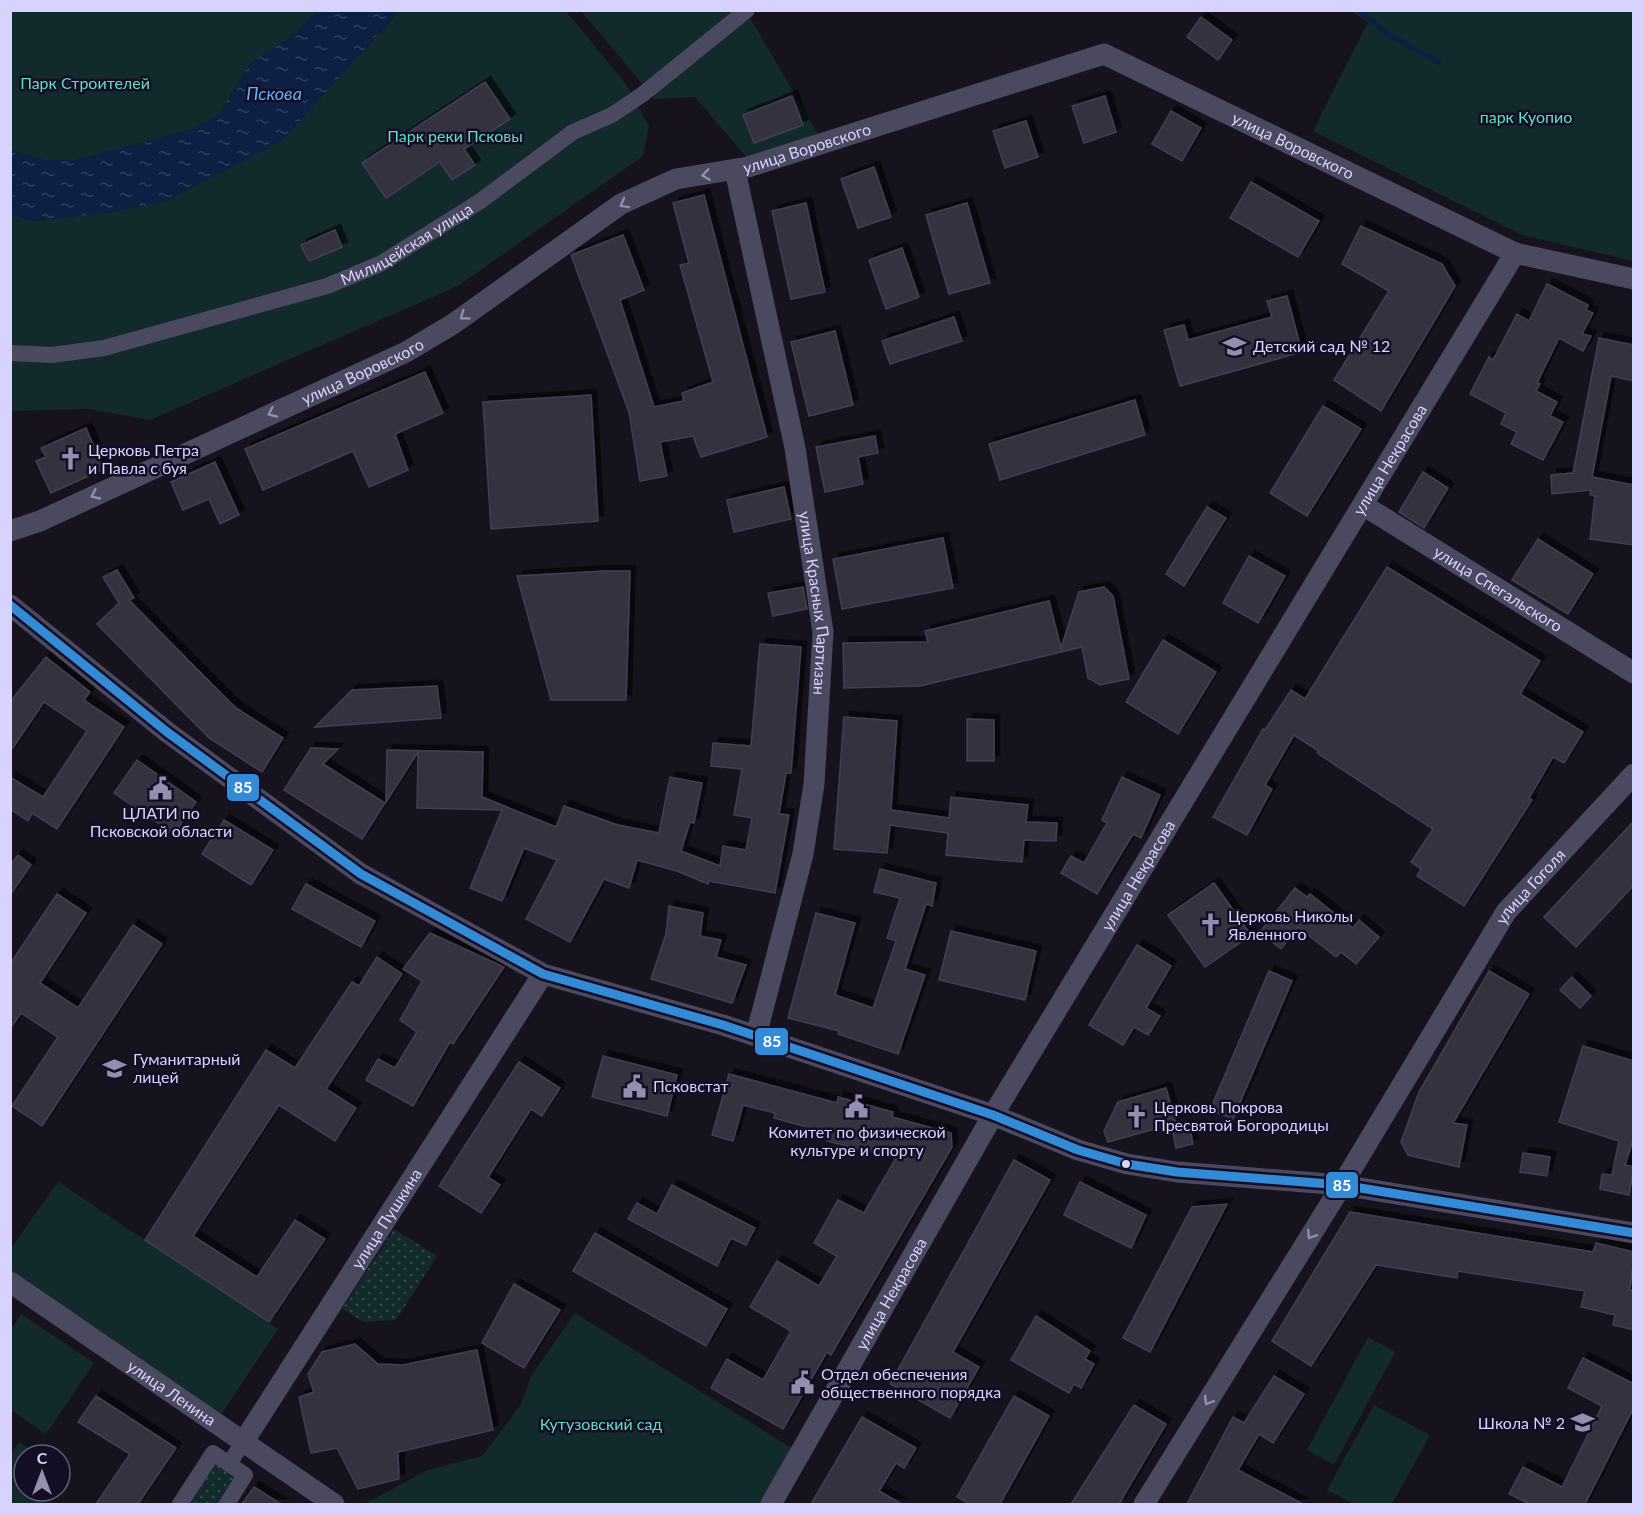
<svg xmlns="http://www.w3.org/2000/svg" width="1644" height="1515" font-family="Lato,sans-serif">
  <defs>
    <pattern id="grass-dots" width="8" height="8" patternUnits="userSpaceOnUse" patternTransform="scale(1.5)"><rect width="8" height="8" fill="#122a2c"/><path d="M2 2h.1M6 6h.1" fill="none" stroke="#34484c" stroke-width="1.8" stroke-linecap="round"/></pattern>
    <pattern id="water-ripples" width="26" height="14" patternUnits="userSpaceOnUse" patternTransform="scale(1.5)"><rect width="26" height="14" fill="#0d1f42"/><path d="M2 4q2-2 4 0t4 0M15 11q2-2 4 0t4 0" fill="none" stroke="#303f5e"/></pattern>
    <filter id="shadow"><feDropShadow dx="5.5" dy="-5.5" stdDeviation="0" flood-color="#0009"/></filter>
  </defs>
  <rect width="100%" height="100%" fill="#16131f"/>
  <g fill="url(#grass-dots)">
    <path d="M394 1229 437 1256 396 1320 364 1322 342 1309Z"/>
    <path d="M215 1459 239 1474 220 1504H187Z"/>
  </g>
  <g fill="#122a2c">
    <path d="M11 11H318L292 37 250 63 219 115 193 129 77 160H43L11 150Z"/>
    <path d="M399 11H566L625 83 649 126 643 156 458 286 150 420 89 409 11 411 10 213 31 221 114 212 363 52Z"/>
    <path d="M581 11H756L749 16 820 137 747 158 695 97 655 99Z"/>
    <path d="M1350 11H1633V261L1522 235 1313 131 1368 22Z"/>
    <path d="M58 1182 278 1329 219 1418 11 1276V1248Z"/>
    <path d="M575 1313 795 1450 761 1504H364L428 1470 482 1456 520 1406 531 1376Z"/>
    <path d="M21 1314 94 1363 46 1434 11 1410V1330Z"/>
    <path d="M1368 1337 1395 1352 1334 1465 1307 1450Z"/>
    <path d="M1374 1405 1430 1435 1392 1504H1354L1327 1490Z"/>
    <path d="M19 1442 38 1455H24V1491H57L47 1504H11V1454Z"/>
  </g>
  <path fill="url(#water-ripples)" d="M318 11H399L283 140 167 201 114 212 31 221 11 213V150L43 160H77L193 129 219 115 250 63 292 37Z"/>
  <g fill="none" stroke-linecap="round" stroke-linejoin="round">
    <path stroke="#0d1f42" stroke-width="5" d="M1358 10 1388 34 1440 63"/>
  </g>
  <g fill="#343141" stroke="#433e53" stroke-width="1.5" filter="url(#shadow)">
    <path d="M1201 17 1232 40 1218 60 1187 37Z"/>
    <path d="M485 82 510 119 464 149 475 165 452 180 440 162 386 198 362 163Z"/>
    <path d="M792 96 803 125 754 143 743 115Z"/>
    <path d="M1105 96 1116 132 1084 143 1072 106Z"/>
    <path d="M1171 111 1201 128 1182 161 1152 144Z"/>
    <path d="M1026 121 1038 157 1005 168 993 131Z"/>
    <path d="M874 167 891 217 858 228 841 179Z"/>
    <path d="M1251 182 1319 221 1298 257 1230 218Z"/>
    <path d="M704 195 767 437 701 457 693 436 660 442 667 476 640 481 629 412 571 255 623 235 644 290 620 300 654 407 684 401 682 393 713 382 680 265 689 263 673 203Z"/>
    <path d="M806 203 825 292 791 299 772 211Z"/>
    <path d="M967 203 990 283 949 294 926 215Z"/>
    <path d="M1361 226 1442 264 1455 286 1381 411 1334 380 1389 291 1342 264Z"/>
    <path d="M335 230 342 247 309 261 301 245Z"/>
    <path d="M902 248 919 297 886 309 869 260Z"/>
    <path d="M1547 284 1588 305 1586 310 1593 313 1582 334 1591 336 1583 351 1559 338 1537 383 1540 384 1536 391 1557 402 1550 416 1563 422 1543 460 1511 444 1517 432 1501 424 1506 413 1470 394 1489 357 1493 360 1517 314 1529 321Z"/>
    <path d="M1287 296 1302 352 1180 386 1164 330 1184 325 1188 340 1272 317 1267 301Z"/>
    <path d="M954 317 962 341 890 364 882 341Z"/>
    <path d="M835 331 853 405 809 416 791 342Z"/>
    <path d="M1599 338 1634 345V381L1611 376 1592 477 1634 485V545L1590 539 1595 496 1590 495 1591 490 1552 494 1551 475 1573 473Z"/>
    <path d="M425 372 443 413 395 434 408 470 369 487 353 451 263 490 245 449Z"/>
    <path d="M591 395 598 521 491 529 483 402Z"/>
    <path d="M1135 400 1145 435 1000 480 989 444Z"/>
    <path d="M1323 406 1361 429 1307 516 1270 493Z"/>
    <path d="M86 428 104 469 51 493 36 461 46 457 41 448Z"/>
    <path d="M875 436 878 453 858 457 863 484 825 492 816 447Z"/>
    <path d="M215 462 239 515 220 524 209 499 183 510 171 482Z"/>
    <path d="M1423 472 1448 488 1424 528 1399 512Z"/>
    <path d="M784 487 791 519 734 532 727 500Z"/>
    <path d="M1207 507 1226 518 1184 586 1166 574Z"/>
    <path d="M943 538 953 588 842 609 833 559Z"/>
    <path d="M1538 539 1593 574 1568 614 1512 580Z"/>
    <path d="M1249 556 1285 576 1258 623 1223 603Z"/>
    <path d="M1387 567 1540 661 1520 694 1583 732 1564 763 1553 757 1529 798 1532 800 1464 906 1417 876 1421 869 1411 862 1433 829 1317 753 1319 751 1294 735 1265 785 1272 789 1247 835 1213 817 1263 729 1265 730 1291 690 1305 699Z"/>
    <path d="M117 570 134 598 129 600 185 657 236 708 283 738 262 772 209 738 97 624 119 603 103 577Z"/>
    <path d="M606 571H630L626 700H551L517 576Z"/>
    <path d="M803 587 807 609 773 616 768 593Z"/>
    <path d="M1104 587 1113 596 1129 679 1100 685 1088 678 1082 647 920 686 844 688 843 643 928 642 925 631 1049 601 1061 648 1079 592Z"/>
    <path d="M1163 640 1216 672 1178 734 1126 702Z"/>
    <path d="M760 644 801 647 791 773H786L779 814 789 815 775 893 709 881 708 884 677 871 637 860 629 888 604 879 570 942 526 919 557 860 524 848 502 901 470 888 502 810 417 808 418 752 386 802 387 750 483 752 482 797 556 827 564 806 618 825 659 833 670 777 702 783 694 823 690 822 681 851 720 866 723 846 746 850 752 818 734 815 742 769 711 766 713 743 751 746Z"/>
    <path d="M46 657 90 692 84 700 124 727 57 829 32 813 28 821 10 809V777L43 797 87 731 44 702 10 752V702Z"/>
    <path d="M437 686 441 718 315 727 352 690Z"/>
    <path d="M844 717 897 721 891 810 949 818 951 797 1028 805 1026 822 1057 823 1056 841 1024 840 1022 862 946 855 948 833 890 825 887 853 834 849Z"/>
    <path d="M967 719 994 720V761H967Z"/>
    <path d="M311 748 338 749 323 764 385 803 362 839 284 790Z"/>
    <path d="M137 760 196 802 174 834 114 793Z"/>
    <path d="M1122 777 1160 795 1141 838 1133 834 1097 894 1061 873 1071 856 1084 863 1107 823 1102 820Z"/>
    <path d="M224 820 273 850 251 885 202 854Z"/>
    <path d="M1634 821V885L1576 947 1544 917Z"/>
    <path d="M18 855 31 865 10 895V865Z"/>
    <path d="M880 869 936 883 932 906 926 904 905 969 925 975 898 1054 838 1034 839 1031 788 1018 816 913 855 923 835 995 873 1008 896 941 887 938 900 898 874 892Z"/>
    <path d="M1214 883 1251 935 1205 967 1168 915Z"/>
    <path d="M306 884 375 921 361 947 292 909Z"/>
    <path d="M1295 888 1307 897 1310 894 1353 928 1359 920 1379 937 1356 964 1341 952 1336 957 1298 927 1281 949 1260 932Z"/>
    <path d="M57 894 86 913 40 983 78 1008 133 925 162 944 42 1126 12 1106 58 1037 21 1013 10 1029V964Z"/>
    <path d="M669 906 703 913 700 936 721 940 716 957 746 965 732 1003 651 979 666 934Z"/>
    <path d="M951 931 1036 951 1025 1000 939 980Z"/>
    <path d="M430 933 504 967 453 1044 450 1042 413 1106 366 1080 378 1059 395 1068 417 1032 400 1020 422 981 403 969Z"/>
    <path d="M1137 945 1171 966 1146 1008 1160 1016 1148 1035 1134 1027 1123 1045 1089 1025Z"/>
    <path d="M377 957 402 974 326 1089 356 1108 335 1141 279 1105 193 1236 257 1277 295 1220 325 1239 269 1322 145 1240 266 1050 295 1068 352 982 359 986Z"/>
    <path d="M1269 971 1292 981 1233 1119 1210 1110Z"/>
    <path d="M1489 971 1529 994 1453 1123 1467 1125 1459 1167 1408 1155 1401 1142 1419 1092Z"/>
    <path d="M1572 977 1591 996 1580 1008 1560 990Z"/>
    <path d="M1583 1046 1634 1061V1137L1625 1165 1634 1167 1629 1195 1600 1189 1602 1174 1612 1175 1619 1141 1559 1122Z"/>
    <path d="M603 1056 677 1075 667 1116 592 1097Z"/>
    <path d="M519 1062 560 1088 542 1116 531 1109 488 1177 500 1185 481 1213 439 1186Z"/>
    <path d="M729 1074 837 1103 838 1097 893 1112 892 1117 951 1133 952 1147 831 1355 827 1352 783 1429 711 1388 727 1359 763 1380 791 1331 750 1307 777 1261 819 1286 837 1256 814 1243 838 1200 864 1213 896 1158 827 1141 829 1133 774 1118 775 1113 743 1105 733 1141 712 1135Z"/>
    <path d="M1166 1088 1176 1123 1108 1142 1104 1131 1118 1102Z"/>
    <path d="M1190 1128 1193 1144 1176 1148 1173 1132Z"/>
    <path d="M1523 1153 1550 1157 1547 1176 1520 1172Z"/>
    <path d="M1014 1160 1050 1180 953 1352 979 1367 950 1418 890 1384Z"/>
    <path d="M1080 1182 1146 1215 1131 1248 1064 1215Z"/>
    <path d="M672 1185 755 1228 746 1245 731 1238 717 1266 628 1219 637 1203 657 1214Z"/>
    <path d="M1227 1204 1150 1352 1123 1338 1192 1207Z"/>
    <path d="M1350 1212 1593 1252 1596 1243 1634 1252 1630 1290 1634 1291V1330L1613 1325 1615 1315 1581 1307 1585 1291 1458 1271 1457 1278 1376 1265 1311 1366 1272 1341Z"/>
    <path d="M595 1233 727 1309 706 1346 573 1271Z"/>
    <path d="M514 1284 560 1310 524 1368 482 1343Z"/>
    <path d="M1036 1316 1090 1351 1085 1359 1094 1364 1081 1388 1074 1384 1069 1393 1011 1360Z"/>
    <path d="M355 1344 378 1364 403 1365 477 1350 493 1430 398 1452 399 1479 358 1489 337 1448 311 1453 299 1397 314 1392 308 1374 322 1352Z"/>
    <path d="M1583 1358 1634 1384V1407L1585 1504H1530L1509 1494 1523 1467 1562 1487 1602 1406 1568 1388Z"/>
    <path d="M1274 1376 1304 1394 1273 1443 1259 1434 1238 1470 1303 1504H1187L1233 1417 1244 1423Z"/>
    <path d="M96 1396 176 1448 138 1504H96L130 1454 78 1422Z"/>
    <path d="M1014 1396 1049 1416 1000 1504H970L957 1497Z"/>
    <path d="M1134 1405 1166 1424 1119 1504H1071Z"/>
    <path d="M862 1417 916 1448 904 1468 896 1463 879 1491 902 1504H811Z"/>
    <path d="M254 1487 281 1504H242Z"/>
  </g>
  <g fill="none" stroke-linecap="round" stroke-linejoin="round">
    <g stroke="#4a4960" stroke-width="16">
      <path id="s1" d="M10 353 52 355 104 348 327 286 380 264 479 202 573 132 612 115 643 94 747 10"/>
      <path d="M180 1504 213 1453 229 1464"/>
      <path d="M227 1504 245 1475 229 1464 244 1441"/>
    </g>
    <g stroke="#4a4960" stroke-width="21">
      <path id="s2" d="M735 170 795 448 823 632 814 784 803 854 756 1036"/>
      <path id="s3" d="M1363 505 1634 673"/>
      <path id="s4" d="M10 531 40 521 406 352 453 324 621 204 676 179 748 167 1104 54 1515 253 1634 279"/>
      <path d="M10 605 167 732 361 874 543 974 723 1025 993 1115 1078 1150 1127 1164 1177 1172 1342 1185 1634 1233"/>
      <path id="s5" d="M10 1282 334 1504"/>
      <path id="s6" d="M244 1441 543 974"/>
      <path id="s7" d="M771 1504 993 1115 1515 253"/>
      <path id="s8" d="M1144 1504 1342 1185 1506 912 1634 774"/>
    </g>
    <defs>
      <path id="bus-1" d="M10 605 167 732 361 874 543 974 723 1025 993 1115 1078 1150 1127 1164 1177 1172 1342 1185 1634 1233"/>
    </defs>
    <use href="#bus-1" stroke="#130e24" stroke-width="14"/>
    <use href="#bus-1" stroke="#338bd7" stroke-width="9"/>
  </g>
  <defs><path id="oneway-chevron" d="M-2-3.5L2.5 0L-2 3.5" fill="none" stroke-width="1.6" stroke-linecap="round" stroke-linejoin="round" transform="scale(1.5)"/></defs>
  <g stroke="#918eb0">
    <use href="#oneway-chevron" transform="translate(706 175) rotate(172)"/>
    <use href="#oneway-chevron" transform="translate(624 204) rotate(151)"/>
    <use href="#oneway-chevron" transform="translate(464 316) rotate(144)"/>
    <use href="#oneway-chevron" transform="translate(272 413) rotate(155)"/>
    <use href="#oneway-chevron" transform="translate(95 495) rotate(155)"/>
    <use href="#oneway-chevron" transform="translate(1311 1235) rotate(122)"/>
    <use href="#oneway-chevron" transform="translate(1208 1401) rotate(122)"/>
  </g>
  <defs>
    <symbol id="school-bare" viewBox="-9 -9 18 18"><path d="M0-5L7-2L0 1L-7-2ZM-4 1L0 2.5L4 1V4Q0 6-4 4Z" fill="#948fb1" stroke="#130e24" stroke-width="2.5" paint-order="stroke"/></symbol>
    <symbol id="church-bare" viewBox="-9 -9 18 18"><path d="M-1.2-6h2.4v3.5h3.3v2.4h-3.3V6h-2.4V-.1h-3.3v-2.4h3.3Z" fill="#948fb1" stroke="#130e24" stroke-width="2.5" paint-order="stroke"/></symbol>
    <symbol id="civic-bare" viewBox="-9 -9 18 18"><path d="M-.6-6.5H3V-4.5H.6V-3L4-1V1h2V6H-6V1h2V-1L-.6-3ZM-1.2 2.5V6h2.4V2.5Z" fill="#948fb1" stroke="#130e24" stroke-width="2.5" paint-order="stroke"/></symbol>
  </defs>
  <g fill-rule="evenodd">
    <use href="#school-bare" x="1218" y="330" width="33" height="33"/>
    <use href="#church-bare" x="54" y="442" width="33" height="33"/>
    <use href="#civic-bare" x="144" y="772" width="33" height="33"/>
    <use href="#church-bare" x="1194" y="908" width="33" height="33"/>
    <use href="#school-bare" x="98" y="1052" width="33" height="33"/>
    <use href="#civic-bare" x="618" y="1070" width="33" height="33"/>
    <use href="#civic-bare" x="840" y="1090" width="33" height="33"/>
    <use href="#church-bare" x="1120" y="1100" width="33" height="33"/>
    <use href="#civic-bare" x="786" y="1366" width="33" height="33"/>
    <use href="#school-bare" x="1566" y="1406" width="33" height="33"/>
  </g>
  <circle fill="#d8d2ff" stroke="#130e24" stroke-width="2" cx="1126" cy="1164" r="5"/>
  <g text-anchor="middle" stroke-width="5" stroke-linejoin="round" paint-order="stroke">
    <g font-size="16" fill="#5edfc2" stroke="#130e24">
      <text x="85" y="89">Парк Строителей</text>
      <text x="1526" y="123">парк Куопио</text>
      <text x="455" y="142">Парк реки Псковы</text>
      <text x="601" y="1430">Кутузовский сад</text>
    </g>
    <g font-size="16" fill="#d8d2ff" stroke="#130e24">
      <text dy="6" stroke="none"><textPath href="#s4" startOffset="1413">улица Воровского</textPath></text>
      <text dy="6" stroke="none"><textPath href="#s4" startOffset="891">улица Воровского</textPath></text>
      <text dy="6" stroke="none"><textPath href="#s1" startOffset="416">Милицейская улица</textPath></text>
      <text dy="6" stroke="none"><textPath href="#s4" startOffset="387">улица Воровского</textPath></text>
      <text dy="6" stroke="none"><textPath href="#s7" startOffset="1214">улица Некрасова</textPath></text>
      <text dy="6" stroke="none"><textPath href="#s3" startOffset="159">улица Спегальского</textPath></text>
      <text dy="6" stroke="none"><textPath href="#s2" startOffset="441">улица Красных Партизан</textPath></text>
      <text dy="6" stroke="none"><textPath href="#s7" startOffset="728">улица Некрасова</textPath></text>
      <text dy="6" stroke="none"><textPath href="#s8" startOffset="729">улица Гоголя</textPath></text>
      <text dy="6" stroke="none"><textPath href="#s6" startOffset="264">улица Пушкина</textPath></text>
      <text dy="6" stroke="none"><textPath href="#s7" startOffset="242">улица Некрасова</textPath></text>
      <text dy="6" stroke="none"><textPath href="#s5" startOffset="196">улица Ленина</textPath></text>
    </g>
    <g font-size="16" fill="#d8d2ff" stroke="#130e24" text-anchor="start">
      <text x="1253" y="352">Детский сад № 12</text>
      <text x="88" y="456">Церковь Петра<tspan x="88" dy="18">и Павла с буя</tspan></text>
      <text x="161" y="819" text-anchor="middle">ЦЛАТИ по<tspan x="161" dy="18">Псковской области</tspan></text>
      <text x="1228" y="922">Церковь Николы<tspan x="1228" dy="18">Явленного</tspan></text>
      <text x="133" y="1065">Гуманитарный<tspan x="133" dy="18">лицей</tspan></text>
      <text x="653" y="1092">Псковстат</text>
      <text x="1154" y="1113">Церковь Покрова<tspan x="1154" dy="18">Пресвятой Богородицы</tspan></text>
      <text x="857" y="1138" text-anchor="middle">Комитет по физической<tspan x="857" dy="18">культуре и спорту</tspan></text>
      <text x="821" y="1380">Отдел обеспечения<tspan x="821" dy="18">общественного порядка</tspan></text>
      <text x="1565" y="1429" text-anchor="end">Школа № 2</text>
    </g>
    <g font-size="18" font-style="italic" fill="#60b0fe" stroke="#130e24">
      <text x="274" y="100">Пскова</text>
    </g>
  </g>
  <g stroke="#130e24" stroke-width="2">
    <rect x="226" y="773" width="34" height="29" rx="6" fill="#338bd7"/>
    <rect x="754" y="1027" width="35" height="29" rx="6" fill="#338bd7"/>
    <rect x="1325" y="1171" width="34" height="28" rx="6" fill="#338bd7"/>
  </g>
  <g font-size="16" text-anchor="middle" font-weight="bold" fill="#fff">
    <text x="243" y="793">85</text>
    <text x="772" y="1047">85</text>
    <text x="1342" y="1191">85</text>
  </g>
  <rect width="1644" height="1515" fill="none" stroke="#d8d2ff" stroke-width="24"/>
  <g transform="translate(42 1473)"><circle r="28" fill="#130e24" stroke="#625c7c" stroke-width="1.5"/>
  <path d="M0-4.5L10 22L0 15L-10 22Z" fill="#948fb1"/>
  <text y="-9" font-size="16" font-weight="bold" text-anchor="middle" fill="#d8d2ff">С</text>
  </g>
</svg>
